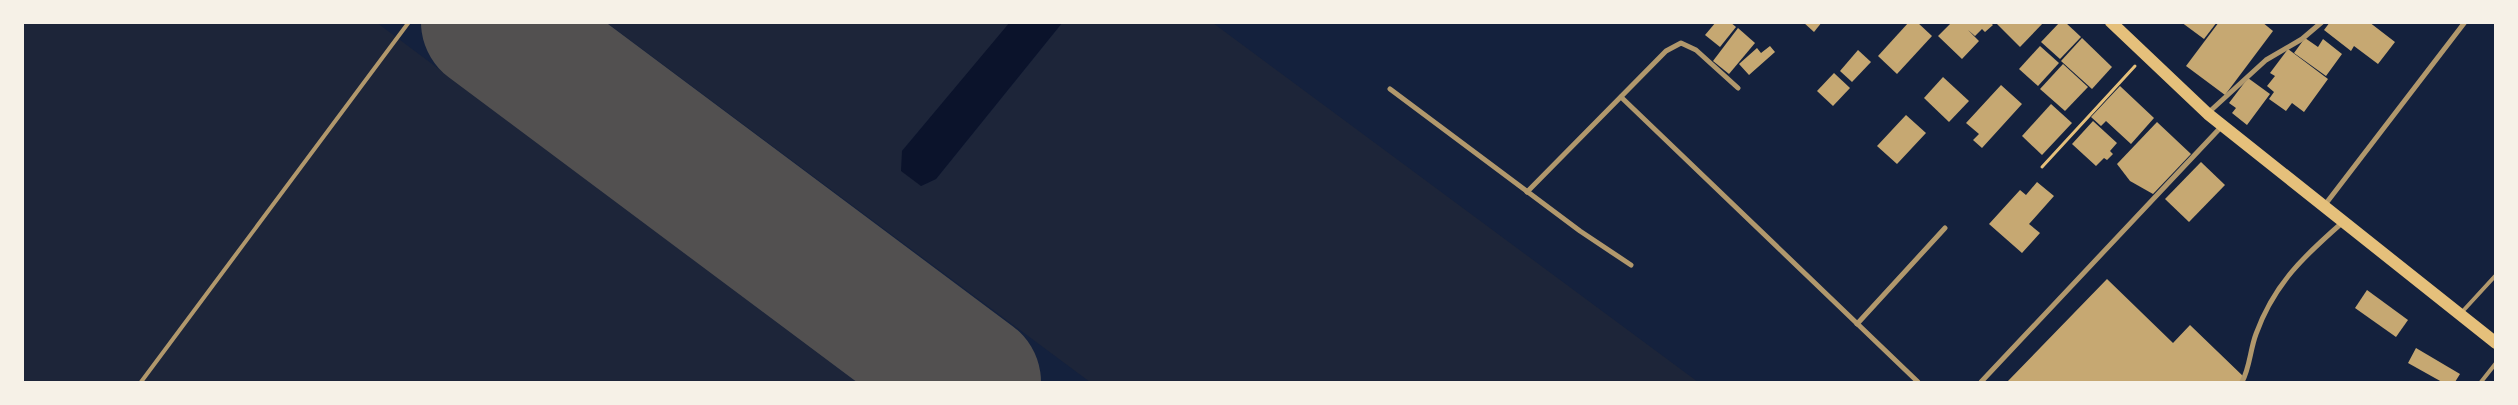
<svg xmlns="http://www.w3.org/2000/svg" width="2518" height="405" font-family="'PT Serif',serif">
  <rect width="100%" height="100%" fill="#14213d"/>
  <g fill="#1d2539">
    <path d="M376 22 857 382H23V23Z"/>
    <path d="M607 23H1010L902 151 921 186 936 179 1062 23H1213L1698 382H1090Z"/>
  </g>
  <path fill="#0b132b" d="M1010 22 1062 23 936 179 921 186 901 171 902 151Z"/>
  <g fill="none" stroke-linecap="round" stroke-linejoin="round">
    <path stroke="#525050" stroke-width="138" d="M490 22 972 382"/>
  </g>
  <g fill="#c6a872">
    <path d="M1716 22H1730L1736 27 1720 47 1705 35Z"/>
    <path d="M1803 22H1822L1814 32Z"/>
    <path d="M1909 22H1917L1932 36 1897 74 1878 56Z"/>
    <path d="M1952 22H1990L1993 25 1985 32 1982 29 1975 36 1968 30 1979 41 1962 59 1938 36Z"/>
    <path d="M1995 22H2044L2020 47Z"/>
    <path d="M2060 22H2065L2081 37 2060 59 2041 42Z"/>
    <path d="M2181 22H2217L2204 39Z"/>
    <path d="M2219 22H2262L2273 31 2225 95 2186 66Z"/>
    <path d="M2330 22H2369L2395 42 2378 64 2354 46 2351 51 2324 30Z"/>
    <path d="M1738 28 1755 43 1729 74 1713 61Z"/>
    <path d="M2082 38 2112 67 2092 89 2061 61Z"/>
    <path d="M2305 38 2318 47 2323 39 2342 54 2326 76 2294 53Z"/>
    <path d="M1770 46 1775 52 1749 75 1739 64 1757 48 1761 53Z"/>
    <path d="M2040 46 2059 63 2038 86 2019 69Z"/>
    <path d="M2288 49 2328 79 2304 112 2292 103 2286 111 2269 99 2274 92 2267 86 2275 76 2270 73Z"/>
    <path d="M1858 50 1871 62 1852 82 1840 71Z"/>
    <path d="M2063 64 2088 87 2065 111 2040 89Z"/>
    <path d="M1834 73 1850 88 1833 106 1817 91Z"/>
    <path d="M1943 77 1969 101 1949 122 1924 98Z"/>
    <path d="M2248 78 2270 94 2247 125 2232 113 2236 108 2229 103Z"/>
    <path d="M2001 85 2022 104 1982 148 1973 140 1979 134 1966 123Z"/>
    <path d="M2120 86 2154 118 2131 144 2106 121 2101 126 2091 117Z"/>
    <path d="M2051 104 2072 123 2042 155 2022 136Z"/>
    <path d="M1906 115 1926 133 1897 164 1877 146Z"/>
    <path d="M2093 121 2117 143 2110 151 2113 154 2107 160 2104 158 2096 166 2072 144Z"/>
    <path d="M2157 122 2191 154 2153 194 2130 181 2117 164Z"/>
    <path d="M2201 162 2225 185 2189 222 2165 199Z"/>
    <path d="M2037 182 2054 196 2029 224 2040 233 2022 253 1989 224 2020 190 2026 195Z"/>
    <path d="M2107 279 2173 343 2190 325 2245 378 2240 382H2007Z"/>
    <path d="M2367 290 2408 320 2396 337 2355 308Z"/>
    <path d="M2416 348 2460 374 2455 382H2442L2408 363Z"/>
  </g>
  <g fill="none" stroke-linecap="round" stroke-linejoin="round">
    <path stroke="#e5c07b" stroke-width="3" d="M2042 167 2135 66"/>
    <g stroke="#b1986c" stroke-width="4">
      <path d="M2462 312 2496 275"/>
      <path d="M141 382 409 22"/>
      <path d="M2481 382 2496 363"/>
    </g>
    <g stroke="#b1986c" stroke-width="5">
      <path d="M1390 89 1580 231 1631 265"/>
      <path d="M1621 97 1918 382"/>
      <path d="M2208 113 2266 60 2302 39 2322 22"/>
      <path d="M1527 192 1666 51 1681 43 1696 50 1738 88"/>
      <path d="M2324 206 2465 22"/>
      <path d="M1857 324 1945 228"/>
      <path d="M1981 382 2222 126"/>
      <path d="M2242 382C2250 367 2250 350 2256 334 2274 284 2304 256 2343 222"/>
    </g>
    <path stroke="#e5c07b" stroke-width="12" d="M2111 22 2208 114 2496 343"/>
  </g>
  <rect width="2518" height="405" fill="none" stroke="#f6f1e7" stroke-width="48"/>
</svg>
